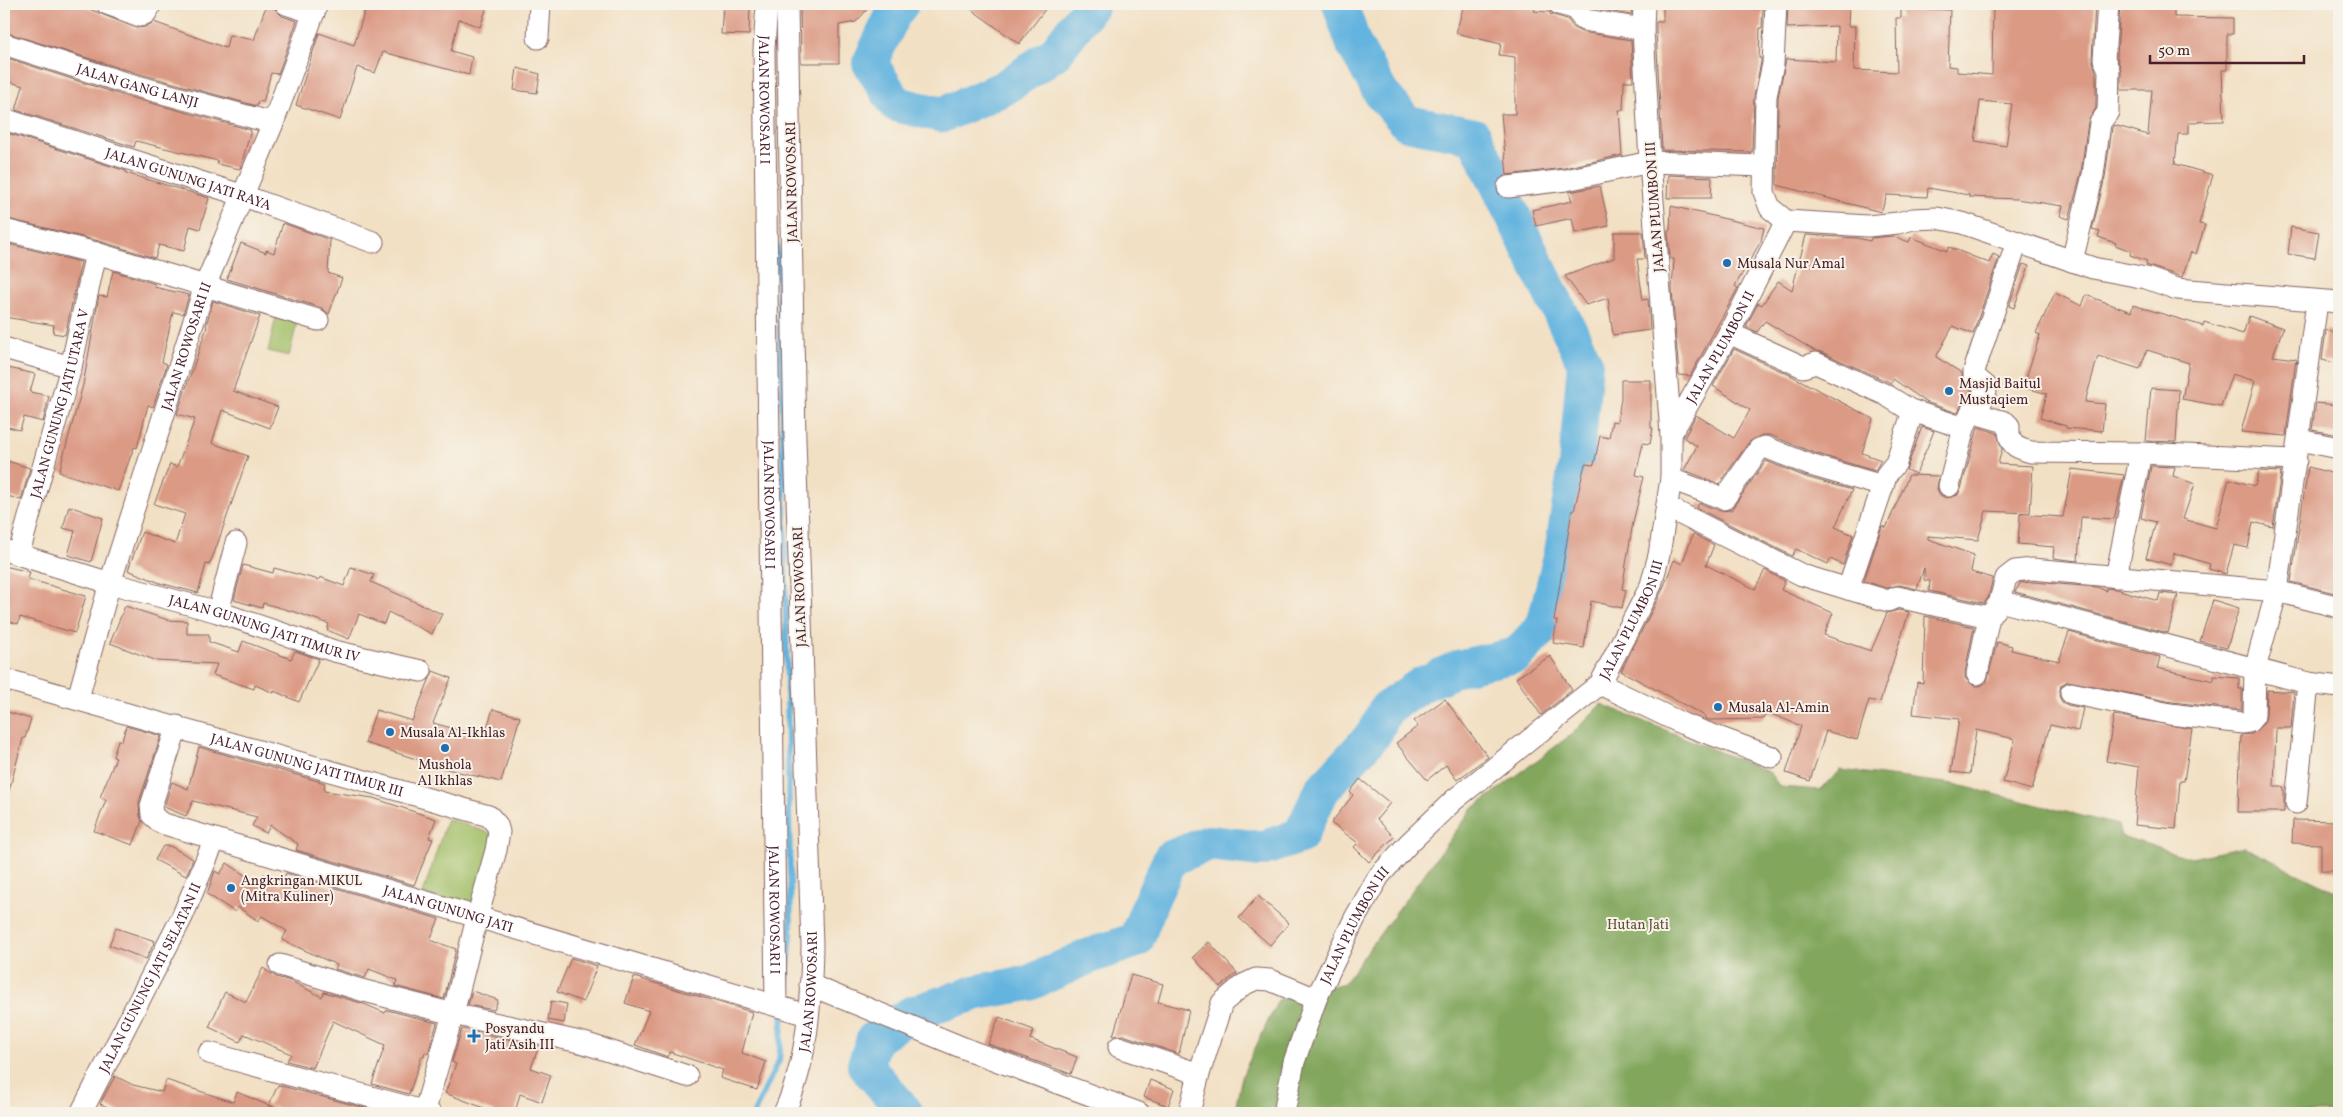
<svg xmlns="http://www.w3.org/2000/svg" width="2343" height="1117" font-family="Vollkorn,serif">
  <rect width="100%" height="100%" fill="#f7f3e8"/>
  <filter id="ink" filterUnits="userSpaceOnUse"><feTurbulence type="fractalNoise" baseFrequency=".02" numOctaves="2"/><feDisplacementMap in="SourceGraphic" scale="10" xChannelSelector="R" yChannelSelector="G"/><feConvolveMatrix kernelMatrix="1 2 1 2 8 2 1 2 1" color-interpolation-filters="sRGB"/></filter>
  <filter id="wash" filterUnits="userSpaceOnUse"><feTurbulence type="fractalNoise" baseFrequency=".0096" numOctaves="4" result="noise"/><feDisplacementMap in="SourceGraphic" scale="20" xChannelSelector="R" yChannelSelector="G"/><feGaussianBlur stdDeviation="1.12" result="paint"/><feColorMatrix in="noise" values="0 0 0 0 0 0 0 0 0 0 0 0 0 0 0 0 0 1.4 0 .05"/><feComposite in="paint" operator="in"/></filter>
  <g filter="url(#wash)">
    <rect width="100%" height="100%" fill="#f2e0c4"/>
    <g fill="#a2bf67" stroke="#766f49">
      <path d="M277 313 298 318 289 356 268 351Z"/>
      <path d="M447 819 496 835 473 909 423 894Z"/>
    </g>
    <path fill="#81a65c" stroke="#666244" d="M1601 704 1769 772 1780 787 1820 790 1841 770 1954 784 2118 825 2121 836 2191 858 2244 847 2339 893V1113H1234L1242 1076 1278 1000 1344 983 1472 809 1572 734Z"/>
    <g fill="none" stroke-linecap="round" stroke-linejoin="round">
      <g stroke="#64b4df" stroke-width="6">
        <path d="M777 246 782 378 791 934 786 990"/>
        <path d="M754 1113 779 1060 783 1013"/>
      </g>
      <g stroke="#64b4df" stroke-width="36">
        <path d="M901 4 893 15 870 63 896 104 942 115 1004 88 1055 53 1092 4"/>
        <path d="M906 1113 865 1065 874 1039 911 1014 978 992 1029 983 1087 957 1136 940 1152 898 1171 858 1209 843 1261 849 1300 836 1322 790 1374 734 1386 709 1421 685 1461 667 1517 655 1544 625 1562 552 1576 465 1585 363 1474 136 1407 123 1381 93 1354 45 1340 4"/>
      </g>
    </g>
    <g id="blocks">
      <g fill="#db9a84" fill-rule="evenodd">
        <path d="M4 4H77L136 28 145 27 154 22 226 48 229 35 254 40 266 6 275 9 282 16 297 21 278 74 271 73 263 102 258 101 257 106 126 70 4 32Z"/>
        <path d="M367 4H488L480 27 459 19 451 51 472 57 469 75 383 52 375 73 357 67 340 120 296 105 319 33 354 45Z"/>
        <path d="M723 4H750L749 35 721 34Z"/>
        <path d="M800 4H872L856 22 839 25V63H801Z"/>
        <path d="M964 4H1049L1019 44Z"/>
        <path d="M1464 4H1519L1535 7 1534 11 1550 12V14L1567 19 1574 28 1582 32 1631 40 1633 81H1624L1623 110H1619L1622 155 1564 168 1507 175 1501 114H1515V57L1499 55 1501 44 1456 33Z"/>
        <path d="M1589 4H1632L1631 15 1591 8Z"/>
        <path d="M1663 4H1753V9H1763L1762 28H1760L1759 58H1761V62L1754 96 1752 152 1662 150 1656 29V22H1663Z"/>
        <path d="M1788 4H1849L1848 26H1855L1854 70 1897 72 1896 18H1901V4H1928V9L1950 10 1948 66 1957 67V72L1992 75 1993 4H2095L2092 58 2096 73V108L2088 121 2081 173 2069 219 2060 216 2063 206 2016 199 1969 197V195L1928 188 1927 197 1887 195 1881 212 1777 185 1778 97 1786 59 1836 62 1837 26 1787 28ZM1980 101 2012 104 2006 146 1975 141Z"/>
        <path d="M2120 4H2174V17L2233 18V34H2227V70H2222L2224 121 2189 122V134H2178L2175 164 2213 175 2199 224 2205 225 2196 254 2191 252 2182 277 2146 265 2147 261 2130 255 2131 251 2115 245 2116 243 2098 237 2100 232 2092 230 2105 177 2112 128 2114 125 2148 135 2152 90H2121V70L2117 57Z"/>
        <path d="M4 57 118 94 251 130 240 169 217 164 218 161 136 141 134 147 16 110 23 86 4 80Z"/>
        <path d="M517 68 540 74 537 93 514 90Z"/>
        <path d="M4 132 126 171V173L209 198 200 229 190 226 184 251 159 245 155 258 99 241 4 218Z"/>
        <path d="M1668 175 1712 177 1711 198H1667Z"/>
        <path d="M1600 186 1609 226 1575 233 1572 218 1536 226 1532 210 1572 201 1569 192Z"/>
        <path d="M1671 206 1764 228 1761 241 1735 286 1738 288 1690 376 1679 375 1672 289 1674 259H1670L1668 232 1670 230Z"/>
        <path d="M283 223 330 240 328 273 342 278 329 314 322 308 227 279 241 243 266 253V250L274 253Z"/>
        <path d="M2291 227 2319 232 2315 258 2288 254Z"/>
        <path d="M1614 232H1643L1645 259H1637L1643 300 1648 299 1650 330 1613 335 1608 298 1586 305 1565 276 1614 258Z"/>
        <path d="M1806 235 1857 238 1870 241 1871 238 1893 236 1909 242 1911 237 1947 251 1949 247 1989 263 1993 254 1999 257 1973 334 1953 326 1936 357 1962 373 1963 382 1972 391 1969 400 1963 403 1957 413 1926 402 1893 379 1891 383 1821 352 1815 351 1765 321 1757 332 1746 327 1758 303 1762 305 1778 281 1792 290Z"/>
        <path d="M4 243 81 262 65 335 53 333 54 325 4 317Z"/>
        <path d="M2023 264 2029 266 2014 308 2009 306Z"/>
        <path d="M113 271 155 284 154 287 189 295 183 314 173 312 162 362 167 364 153 407 148 405 137 448 134 447 118 491 59 472 83 385 99 296 107 297Z"/>
        <path d="M2055 293 2082 306 2086 295 2131 312 2133 305 2203 326 2204 322 2243 334 2249 316 2283 328 2273 356 2296 359 2286 436 2241 432 2255 381 2232 374 2221 406 2182 399 2189 363 2147 350 2140 369 2098 356 2085 402 2105 404 2102 431 2066 428V426L2040 418 2047 394 2023 387 2040 335 2036 333Z"/>
        <path d="M213 301 260 316 233 391 278 407 270 428 222 410 212 443 248 456 215 551 209 565 206 564 198 593 160 583 128 570 142 532 175 544 185 514 154 504 170 464 177 467 195 419 177 414 207 327 206 326Z"/>
        <path d="M2326 330 2339 333V364L2322 360Z"/>
        <path d="M1734 349 1792 376 1873 419 1862 453 1881 460 1875 471 1814 453 1770 435H1762L1749 442 1719 484 1684 470 1697 446 1684 438 1696 415 1734 438 1750 410 1713 386Z"/>
        <path d="M4 367 35 374 30 392 49 396 43 422 24 417 20 430 4 426Z"/>
        <path d="M1621 380H1651V428H1653L1650 444 1643 443 1636 475 1644 477 1633 522 1622 589 1626 590 1622 608 1591 601 1584 648 1553 643 1557 621 1554 620 1572 510 1574 511 1585 464 1594 465 1600 436 1609 438 1612 421 1617 422 1621 399Z"/>
        <path d="M2151 388 2179 390 2176 442 2146 441Z"/>
        <path d="M2316 403 2339 405V435L2312 430Z"/>
        <path d="M1922 427 1934 431 1916 474 1906 470Z"/>
        <path d="M1978 427 1997 433 2002 449 1998 464 2033 466 2030 513 1986 511 1978 540 1928 536V539L1974 555 1971 572 1993 578 1988 598 1984 603 1929 591 1930 581 1924 580V568L1917 589 1899 585 1887 588 1864 581 1882 526 1886 528 1909 475 1939 476 1937 489 1940 495 1946 498 1958 495 1961 489Z"/>
        <path d="M4 460 30 468 21 500 4 495Z"/>
        <path d="M1766 461 1806 477 1852 490 1835 527 1853 535 1843 565 1830 559 1828 564 1796 549 1792 556 1697 508 1699 503 1720 511 1731 510Z"/>
        <path d="M2151 466 2175 467 2173 476 2195 484 2183 519 2216 528 2229 479 2255 486 2259 471 2281 472 2273 527 2253 522 2248 548 2234 545 2226 574 2209 569 2210 564 2174 553 2171 565 2146 558 2156 522 2141 518Z"/>
        <path d="M2308 467 2339 475V594L2291 582Z"/>
        <path d="M2072 469 2124 475 2114 519 2081 517 2078 561 2053 558 2054 547 2018 544 2020 514 2063 517Z"/>
        <path d="M69 506 103 518 91 562 68 555 75 531 63 528Z"/>
        <path d="M1693 534 1714 545 1706 565 1755 589 1765 570 1785 581 1781 590 1833 613 1824 635 1871 651 1887 613 1898 610 1909 612 1880 702 1869 700 1857 740 1826 731 1810 781 1786 773 1801 726 1767 712 1763 719 1709 720 1705 719V716L1621 671 1662 591 1674 560 1682 564Z"/>
        <path d="M243 565 273 573 274 568 319 580 320 577 344 586 351 567 374 575 371 582 442 614 432 634 388 612 384 624 359 614 349 639 327 630 329 624 298 613 263 603 262 608 234 600Z"/>
        <path d="M4 566 30 572 28 579 86 596 75 633 20 617 18 624 4 620Z"/>
        <path d="M2032 582 2097 587 2106 591V588L2116 589 2158 601 2160 593 2178 595 2168 633 2015 592 2020 583Z"/>
        <path d="M2213 600 2239 608 2227 648 2200 641Z"/>
        <path d="M125 606 168 620 187 621V634H209V642L239 652 243 641 291 659 295 651 319 659 299 702 274 691V693L255 685 254 689 213 675 217 664 157 661 110 643Z"/>
        <path d="M1925 616 1974 627 1965 672V678L1974 686H1981L1987 682 1997 642 2012 646 2011 650 2059 661 2069 632 2160 657 2157 668 2214 681V676L2239 678V689H2242V710L2172 702 2068 681 2061 685 2059 696 2062 702 2068 705 2083 708 2078 731 2050 725 2032 790 2003 782 2015 739 1976 730 1970 774 1951 772 1959 719 1913 714 1917 682 1923 683Z"/>
        <path d="M1550 656 1572 690 1541 715 1516 678Z"/>
        <path d="M433 671 451 678 433 723 484 737 493 709 520 717 501 782 426 764V762L365 743 376 710 412 721Z"/>
        <path d="M2267 690 2294 692 2291 728H2276L2274 787H2284V812H2238L2241 735 2252 734 2264 723 2266 716Z"/>
        <path d="M1445 699 1488 757 1457 780 1446 765 1427 780 1396 743 1418 726 1414 721Z"/>
        <path d="M4 711 31 719 25 738H23L9 791H4Z"/>
        <path d="M2114 715 2192 729 2184 781H2180L2176 829 2134 825 2139 767 2106 761Z"/>
        <path d="M126 726 161 736 139 802 140 816 142 821 133 845 94 831 106 800 100 797 116 758 113 757 118 740 122 741Z"/>
        <path d="M199 747 325 783 324 791 373 798 436 819 429 838 433 839 414 885 296 850 298 844 270 825 266 833 252 826 257 817 193 801 186 816 164 807 172 782 188 789Z"/>
        <path d="M1360 779 1390 803 1377 819 1394 837 1369 862 1354 847 1358 843 1331 823 1353 795 1350 792Z"/>
        <path d="M2293 820 2339 821V871H2321V844L2292 843Z"/>
        <path d="M163 846H170L193 859 186 876 155 860Z"/>
        <path d="M227 863 258 884 264 874 281 885 286 873 439 919 430 940 456 949 444 999 395 986 397 980 369 969 365 978 335 969 337 965 282 940 287 931 262 916 258 921 238 907 235 912 207 894 215 871 220 874Z"/>
        <path d="M1258 896 1289 923 1270 945 1239 918Z"/>
        <path d="M116 928 155 941 146 959 109 945Z"/>
        <path d="M1209 942 1237 973 1220 987 1193 957Z"/>
        <path d="M571 958 597 966 583 1002 557 992Z"/>
        <path d="M263 968 276 977 291 981 322 997 324 992 364 1004 385 1013 387 1010 437 1023 428 1054 425 1052 424 1057 422 1056 409 1094 372 1084 385 1045 333 1021 313 1068 287 1061 291 1054 244 1034 240 1042 209 1027 225 992 246 1002Z"/>
        <path d="M1131 975 1163 984 1158 1002 1189 1010 1179 1054 1123 1035 1113 1036Z"/>
        <path d="M634 977 752 1012 742 1053 766 1062 757 1090 720 1078 723 1070 670 1052 668 1057 635 1045 649 1011 625 1003Z"/>
        <path d="M472 991 498 1000 494 1010 468 1005Z"/>
        <path d="M551 1001 567 1004 564 1023 548 1020Z"/>
        <path d="M999 1017 1034 1030 1030 1039 1077 1057 1071 1074 988 1044Z"/>
        <path d="M462 1029 539 1046 531 1068 551 1075 542 1102 520 1094 515 1113H497L445 1093 456 1064 452 1062Z"/>
        <path d="M115 1076 133 1085 162 1092 166 1080 233 1102 237 1092 286 1113H123L100 1104Z"/>
        <path d="M1150 1080 1174 1089 1168 1106 1144 1097Z"/>
        <path d="M278 1085 383 1113H289L269 1105Z"/>
      </g>
    </g>
  </g>
  <g filter="url(#ink)">
    <use href="#blocks" fill-opacity="0" stroke="#856361" stroke-width="1"/>
    <g fill="none" stroke-linecap="round" stroke-linejoin="round">
      <defs>
        <g id="street">
          <path d="M107 4 140 16 146 13 151 4"/>
          <path d="M286 4 314 13"/>
          <path id="s1" d="M767 4 764 49 776 1005"/>
          <path d="M1559 4 1574 8 1584 20 1643 29"/>
          <path d="M1776 4 1773 64 1766 96 1764 192 1770 208 1786 221"/>
          <path d="M538 38 540 4"/>
          <path id="s2" d="M4 44 122 82 273 123"/>
          <path id="s3" d="M4 119 241 195 373 242"/>
          <path d="M1508 187 1566 180 1650 162 1763 166"/>
          <path d="M1786 221 1868 226 1898 223 1913 219 1937 218 1962 223 2093 268 2146 278 2177 289 2339 302"/>
          <path d="M4 230 96 253 318 320"/>
          <path d="M2072 261 2093 175 2100 123 2108 112 2109 70 2104 59 2108 4"/>
          <path d="M1729 333 1803 367 1816 363 1886 395 1910 410 1964 428 1971 412 2005 422 2009 426C2008 444 2015 448 2031 452L2141 453 2296 460"/>
          <path d="M4 348 71 367"/>
          <path d="M1977 412 1986 391V386L1974 376V371L2017 242"/>
          <path id="s4" d="M1671 434 1729 333 1786 221"/>
          <path d="M2299 440 2339 448"/>
          <path d="M1671 479 1724 499 1759 449 1765 447 1810 465 1883 486"/>
          <path d="M1949 486 1964 428"/>
          <path d="M1667 507 1802 575 1888 601 1897 597 1989 617"/>
          <path id="s5" d="M4 550 110 583 218 612 334 651 421 671"/>
          <path id="s6" d="M19 553 71 367 96 253"/>
          <path d="M2116 577 2141 453"/>
          <path d="M1848 589 1887 474 1896 463 1913 411"/>
          <path d="M2339 607 2277 591 2032 569 2015 571 2006 578 2000 601 2308 683 2339 687"/>
          <path d="M218 612 236 543"/>
          <path d="M1977 674 1989 617 1997 606"/>
          <path id="s7" d="M4 679 489 816 497 825 499 832 496 850 477 918 453 1014 424 1113"/>
          <path d="M1600 684 1683 724 1772 757"/>
          <path d="M2071 693 2170 714 2243 723 2249 722 2254 716 2255 668 2277 591 2317 302"/>
          <path id="s8" d="M78 698 110 583 205 286 273 123 317 4"/>
          <path id="s9" d="M177 726 151 806 152 815 161 823 807 1015"/>
          <path d="M2296 803 2308 683"/>
          <path d="M280 965 361 990 453 1014 584 1043 687 1076"/>
          <path d="M810 985 971 1051 1139 1113"/>
          <path d="M1119 1047 1199 1074"/>
          <path d="M209 1053 430 1113"/>
          <path id="s10" d="M81 1113 182 917 215 839"/>
          <path id="s11" d="M784 1113C808 1061 811 1002 812 945L795 440 787 4"/>
          <path d="M1189 1113 1199 1074 1222 1003 1243 985 1256 979 1270 980 1316 999"/>
          <path id="s12" d="M1284 1113 1294 1062 1316 999 1355 918 1379 876 1409 843 1454 800 1600 684 1651 585 1659 555 1671 479V434L1650 162 1643 29 1644 4"/>
        </g>
      </defs>
      <use href="#street" stroke="#856361" stroke-width="23"/>
      <use href="#street" stroke="#fff" stroke-width="21"/>
    </g>
  </g>
  <g fill="#1f6fb2" stroke="#f7f3e8" stroke-width="2">
    <circle cx="1727" cy="263" r="5"/>
    <circle cx="1949" cy="391" r="5"/>
    <circle cx="1718" cy="707" r="5"/>
    <circle cx="390" cy="732" r="5"/>
    <circle cx="445" cy="748" r="5"/>
    <circle cx="231" cy="888" r="5"/>
    <path d="M471.5 1028.5h5v5h5v5h-5v5h-5v-5h-5v-5h5z"/>
  </g>
  <g text-anchor="middle" stroke-width="4" stroke-linejoin="round" paint-order="stroke">
    <g font-size="14" fill="#4a1f2b" stroke="#f7f3e8">
      <text dy="5" stroke="none"><textPath href="#s2" startOffset="140">JALAN GANG LANJI</textPath></text>
      <text dy="5" stroke="none"><textPath href="#s1" startOffset="96">JALAN ROWOSARI I</textPath></text>
      <text dy="5" stroke="none"><textPath href="#s3" startOffset="194">JALAN GUNUNG JATI RAYA</textPath></text>
      <text transform="translate(791 182) rotate(-91)" y="5">JALAN ROWOSARI</text>
      <text transform="translate(1654 207) rotate(-94)" y="5">JALAN PLUMBON III</text>
      <text dy="5" stroke="none"><textPath href="#s8" startOffset="368">JALAN ROWOSARI II</textPath></text>
      <text dy="5" stroke="none"><textPath href="#s4" startOffset="100">JALAN PLUMBON II</textPath></text>
      <text dy="5" stroke="none"><textPath href="#s6" startOffset="155">JALAN GUNUNG JATI UTARA V</textPath></text>
      <text dy="5" stroke="none"><textPath href="#s1" startOffset="501">JALAN ROWOSARI I</textPath></text>
      <text transform="translate(799 587) rotate(-92)" y="5">JALAN ROWOSARI</text>
      <text dy="5" stroke="none"><textPath href="#s12" startOffset="622">JALAN PLUMBON III</textPath></text>
      <text dy="5" stroke="none"><textPath href="#s5" startOffset="272">JALAN GUNUNG JATI TIMUR IV</textPath></text>
      <text dy="5" stroke="none"><textPath href="#s7" startOffset="315">JALAN GUNUNG JATI TIMUR III</textPath></text>
      <text dy="5" stroke="none"><textPath href="#s9" startOffset="405">JALAN GUNUNG JATI</textPath></text>
      <text dy="5" stroke="none"><textPath href="#s1" startOffset="906">JALAN ROWOSARI I</textPath></text>
      <text dy="5" stroke="none"><textPath href="#s12" startOffset="202">JALAN PLUMBON III</textPath></text>
      <text dy="5" stroke="none"><textPath href="#s10" startOffset="152">JALAN GUNUNG JATI SELATAN II</textPath></text>
      <text dy="5" stroke="none"><textPath href="#s11" startOffset="125">JALAN ROWOSARI</textPath></text>
    </g>
    <g font-size="14" fill="#4a1f2b" stroke="#f7f3e8" text-anchor="start">
      <text x="1737" y="268">Musala Nur Amal</text>
      <text x="1959" y="388">Masjid Baitul<tspan x="1959" dy="16">Mustaqiem</tspan></text>
      <text x="1728" y="712">Musala Al-Amin</text>
      <text x="400" y="737">Musala Al-Ikhlas</text>
      <text x="445" y="769" text-anchor="middle">Mushola<tspan x="445" dy="16">Al Ikhlas</tspan></text>
      <text x="241" y="885">Angkringan MIKUL<tspan x="241" dy="16">(Mitra Kuliner)</tspan></text>
      <text x="485" y="1033">Posyandu<tspan x="485" dy="16">Jati Asih III</tspan></text>
    </g>
    <g font-size="14" fill="#644f3d" stroke="#f7f3e8">
      <text x="1638" y="929">Hutan Jati</text>
    </g>
  </g>
  <rect width="2343" height="1117" fill="none" stroke="#f7f3e8" stroke-width="20"/>
  <path d="M2150 55v8h154v-8" fill="none" stroke="#4a1f2b" stroke-width="2.5"/>
  <text x="2158" y="55" font-size="15" fill="#4a1f2b" stroke="#f7f3e8" stroke-width="4" paint-order="stroke">50 m</text>
</svg>
